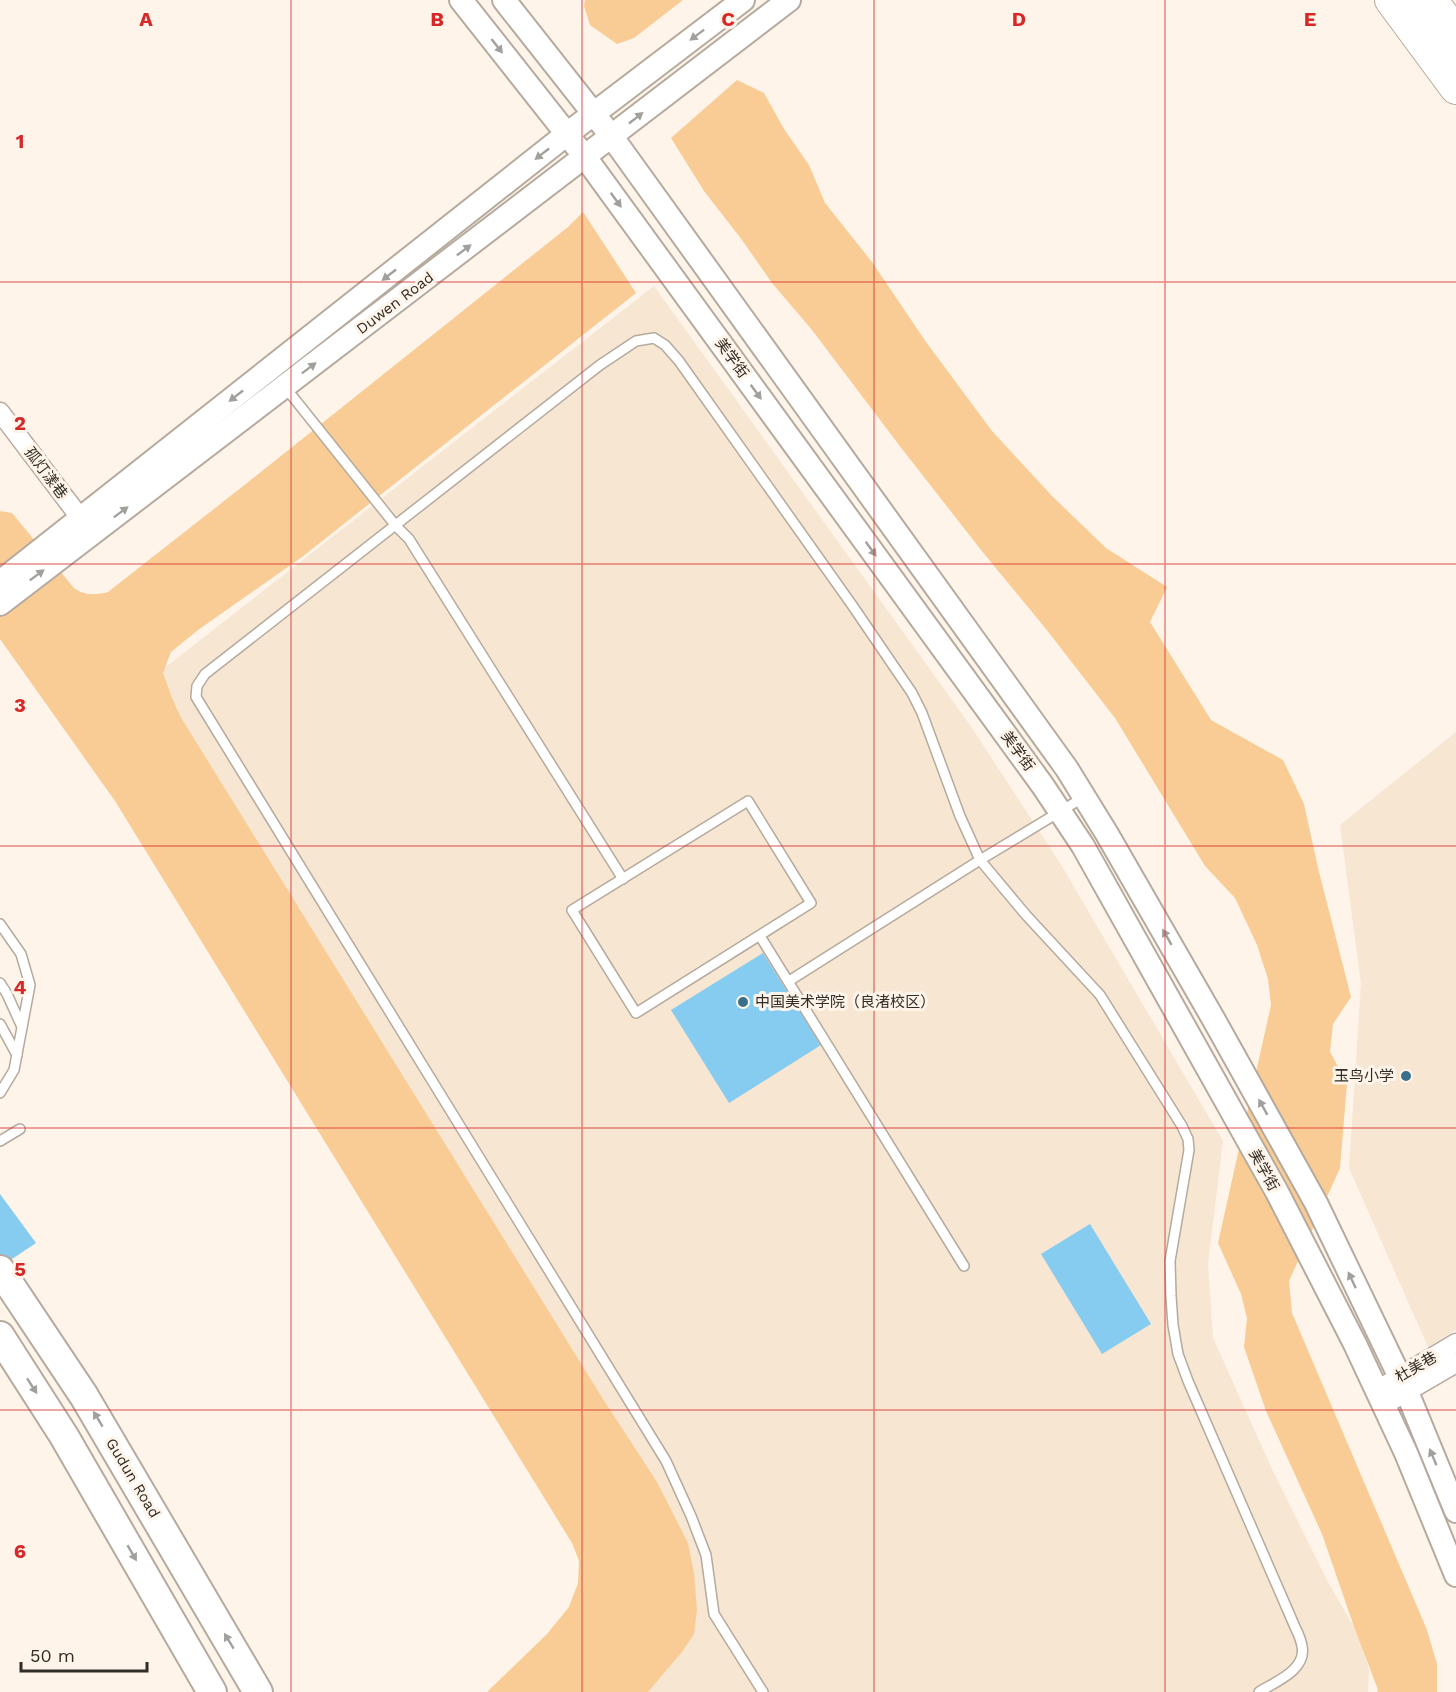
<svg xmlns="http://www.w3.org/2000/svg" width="1456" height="1692" font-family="'Work Sans','Noto Sans SC',sans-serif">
  <rect width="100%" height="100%" fill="#fef4e9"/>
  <g fill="#f7e6d2">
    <path d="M654 286 970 725 1060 863 1223 1141 1208 1264 1213 1338 1272 1469 1328 1582 1359 1636 1369 1670 1368 1692H626L681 1611 145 683Z"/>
    <path d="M1456 732V1330L1428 1347 1349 1168 1361 984 1340 825Z"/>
  </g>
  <g fill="#f9cc95">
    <path d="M585 0H683L634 38 617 44 590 25 584 6Z"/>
    <path d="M737 80 764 93 784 129 809 165 825 203 872 262 926 342 992 431 1052 496 1106 548 1167 587 1150 622 1211 720 1283 760 1304 804 1318 868 1351 997 1333 1024 1330 1052 1347 1083 1340 1168 1289 1281 1292 1313 1427 1630 1437 1664V1692H1377L1378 1690 1353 1624 1322 1534 1266 1411 1244 1347 1247 1318 1241 1294 1218 1243 1271 1005 1268 979 1257 945 1235 898 1205 866 1115 718 1046 629 981 550 899 445 812 330 772 283 742 240 704 191 671 138Z"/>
    <path d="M583 212 636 293 302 557 198 630 171 652 163 673 172 698 180 716 603 1399 657 1482 688 1543 694 1573 697 1610 694 1634 682 1652 648 1692H487L547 1634 569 1607 578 1583 579 1561 572 1543 115 801 0 639V511L12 513 74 588C85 596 96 595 108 592L247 483 568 227Z"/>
  </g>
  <g fill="#86cbf0">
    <path d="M763 953 821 1045 729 1103 671 1010Z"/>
    <path d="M0 1194 36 1243 0 1267Z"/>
    <path d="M1090 1224 1151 1324 1102 1354 1041 1254Z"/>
  </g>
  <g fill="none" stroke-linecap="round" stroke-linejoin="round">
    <defs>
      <g id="service">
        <path d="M285 387 396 526 409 539 623 879"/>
        <path d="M748 801 811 903 636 1013 572 910Z"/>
        <path d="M0 924 21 954 30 985 14 1070 0 1093"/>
        <path d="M760 936 964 1266"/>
        <path d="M789 981 980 860 1084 797"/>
        <path d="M0 983 7 994 22 1027"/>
        <path d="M0 1024 17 1055"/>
        <path d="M0 1141 20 1129"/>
        <path d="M763 1692 714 1614 706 1555 691 1516 666 1461 196 697 197 686 205 674 600 365 636 341 654 338 665 345 679 361 852 605 912 693 922 713 960 816 980 860 1026 915 1100 995 1182 1126 1188 1139 1189 1150 1170 1261 1171 1296 1173 1325 1178 1354 1188 1381 1295 1627C1298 1633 1301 1640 1302 1646 1307 1670 1275 1682 1259 1692"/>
      </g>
      <g id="minor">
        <path d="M0 412 88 528"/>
        <path d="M1377 1390 1456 1343"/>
        <path d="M1384 1405 1456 1363"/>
      </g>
      <g id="tertiary">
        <path d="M461 0 585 157 1043 786 1083 846 1277 1192 1355 1344 1406 1453 1456 1575"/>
        <path d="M504 0 612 137 1067 769 1107 834 1214 1020 1316 1203 1407 1392 1456 1511"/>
        <path d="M0 582 567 134 743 0"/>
        <path d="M0 604 789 0"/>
      </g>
      <g id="primary">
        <path d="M1411 0 1456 61"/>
        <path d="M0 1270 84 1396 258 1692"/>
        <path d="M0 1336 64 1436 212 1692"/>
      </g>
      <g id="trunk">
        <path d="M1391 0 1456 88"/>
        <path d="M1431 0 1456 33"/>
      </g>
    </defs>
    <use href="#service" stroke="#b5aa9d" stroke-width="12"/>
    <use href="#minor" stroke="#b5aa9d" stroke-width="21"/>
    <use href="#tertiary" stroke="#b5aa9d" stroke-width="26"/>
    <use href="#primary" stroke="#b5aa9d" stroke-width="32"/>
    <use href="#trunk" stroke="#b5aa9d" stroke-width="34"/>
    <use href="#service" stroke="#fff" stroke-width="9"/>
    <use href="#minor" stroke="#fff" stroke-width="18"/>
    <use href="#tertiary" stroke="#fff" stroke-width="22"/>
    <use href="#primary" stroke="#fff" stroke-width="28"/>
    <use href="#trunk" stroke="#fff" stroke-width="32"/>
  </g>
  <defs><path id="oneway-solid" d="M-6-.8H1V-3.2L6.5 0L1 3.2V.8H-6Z" transform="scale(1.5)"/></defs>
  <g fill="#a2a09d">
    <use href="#oneway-solid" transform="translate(697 35) rotate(143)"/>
    <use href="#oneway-solid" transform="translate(497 46) rotate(52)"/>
    <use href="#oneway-solid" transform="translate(636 118) rotate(-38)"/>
    <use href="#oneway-solid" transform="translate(542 154) rotate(142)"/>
    <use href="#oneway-solid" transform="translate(616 200) rotate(54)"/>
    <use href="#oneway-solid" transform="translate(464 250) rotate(-37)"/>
    <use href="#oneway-solid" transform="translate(389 275) rotate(142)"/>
    <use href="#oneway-solid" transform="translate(309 368) rotate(-37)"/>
    <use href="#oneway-solid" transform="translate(756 392) rotate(54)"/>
    <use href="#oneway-solid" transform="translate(236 396) rotate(142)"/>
    <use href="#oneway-solid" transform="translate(121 512) rotate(-37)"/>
    <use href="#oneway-solid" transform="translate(871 549) rotate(54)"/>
    <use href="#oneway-solid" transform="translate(37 575) rotate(-37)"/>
    <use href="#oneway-solid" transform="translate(1167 937) rotate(-120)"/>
    <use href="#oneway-solid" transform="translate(1263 1107) rotate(-119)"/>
    <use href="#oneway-solid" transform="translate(1352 1280) rotate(-115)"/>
    <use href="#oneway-solid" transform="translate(32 1386) rotate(57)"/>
    <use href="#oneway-solid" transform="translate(98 1419) rotate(-121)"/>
    <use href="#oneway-solid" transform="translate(1433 1457) rotate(-113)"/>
    <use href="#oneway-solid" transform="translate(132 1553) rotate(60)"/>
    <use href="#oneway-solid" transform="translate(229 1641) rotate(-121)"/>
  </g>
  <path fill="none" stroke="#d62828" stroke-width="1.5" stroke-opacity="0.55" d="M291 0V1692M582 0V1692M874 0V1692M1165 0V1692M0 282H1456M0 564H1456M0 846H1456M0 1128H1456M0 1410H1456"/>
  <g fill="#396f8a" stroke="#fef4e9" stroke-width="2">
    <circle cx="743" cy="1002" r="6"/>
    <circle cx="1406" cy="1076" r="6"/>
  </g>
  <g text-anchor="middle" stroke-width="6" stroke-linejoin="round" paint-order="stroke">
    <g font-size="15" fill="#302c26" stroke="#fef4e9">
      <text transform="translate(395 303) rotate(-37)" y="5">Duwen Road</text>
      <text transform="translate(732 358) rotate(54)" y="5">美学街</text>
      <text transform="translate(46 473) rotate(53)" y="5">孤灯漾巷</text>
      <text transform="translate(1018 751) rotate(54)" y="5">美学街</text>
      <text transform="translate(1264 1170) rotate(61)" y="5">美学街</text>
      <text transform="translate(1416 1367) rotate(-30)" y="5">杜美巷</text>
      <text transform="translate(133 1478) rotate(59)" y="5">Gudun Road</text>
    </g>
    <g font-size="15" fill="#302c26" stroke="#fef4e9" text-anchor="start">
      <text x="755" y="1007">中国美术学院（良渚校区）</text>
      <text x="1394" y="1081" text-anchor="end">玉鸟小学</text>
    </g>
  </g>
  <g font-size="20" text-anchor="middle" font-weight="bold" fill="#d62828" stroke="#fef4e9" stroke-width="6" stroke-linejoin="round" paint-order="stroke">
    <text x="146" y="26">A</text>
    <text x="437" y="26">B</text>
    <text x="728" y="26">C</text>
    <text x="1019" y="26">D</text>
    <text x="1310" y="26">E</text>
    <text x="20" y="148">1</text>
    <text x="20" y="430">2</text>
    <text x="20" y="712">3</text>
    <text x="20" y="994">4</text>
    <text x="20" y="1276">5</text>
    <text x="20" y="1558">6</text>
  </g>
  <path d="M21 1662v9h126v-9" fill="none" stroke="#302c26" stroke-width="3"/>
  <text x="30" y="1662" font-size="18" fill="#302c26" stroke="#fef4e9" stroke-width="4.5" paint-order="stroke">50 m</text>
</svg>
